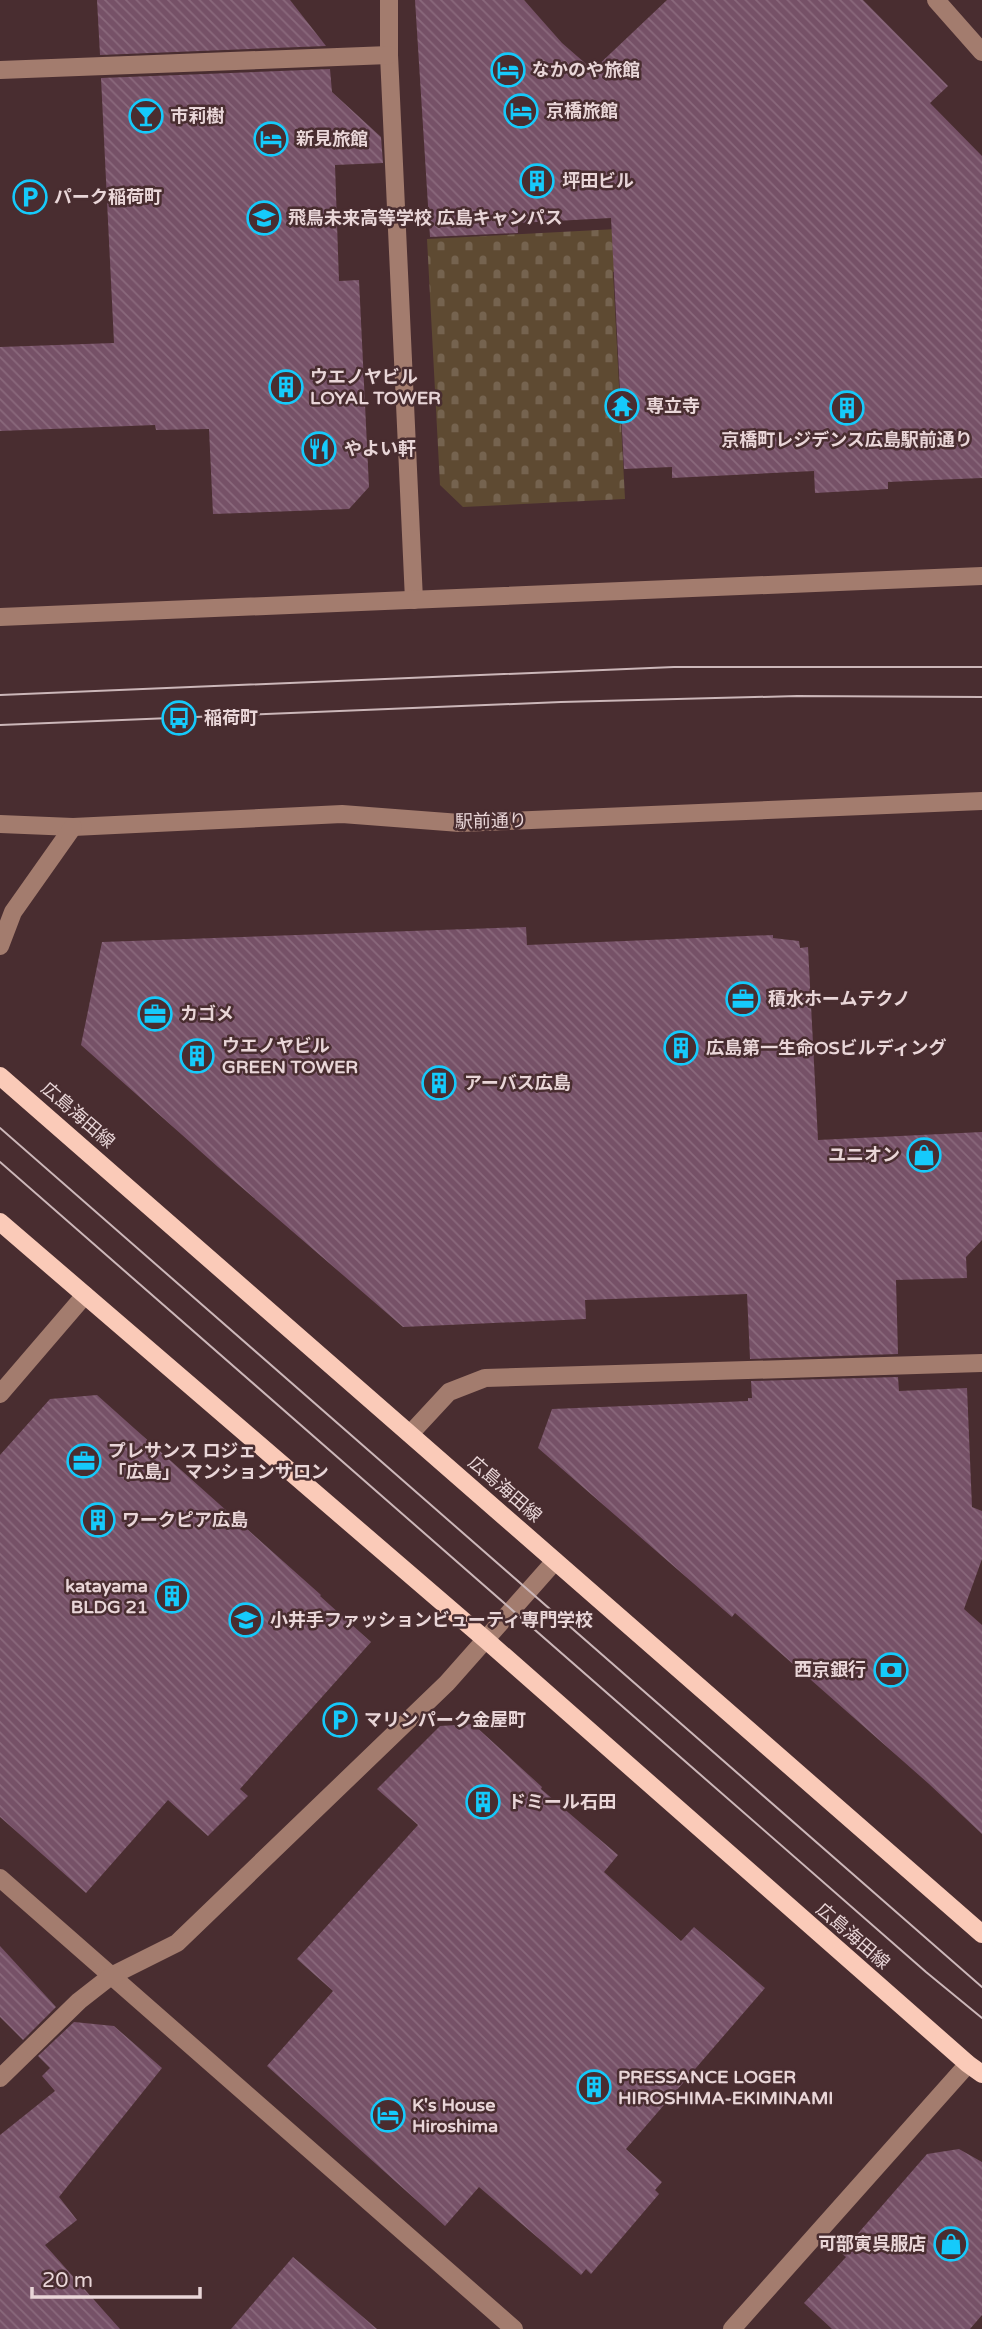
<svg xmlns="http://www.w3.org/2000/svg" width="982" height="2329" font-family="'Varela Round','Noto Sans JP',sans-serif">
  <defs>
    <pattern id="cemetery-stones" width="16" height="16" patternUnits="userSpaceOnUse" patternTransform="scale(1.75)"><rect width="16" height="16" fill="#5e4a32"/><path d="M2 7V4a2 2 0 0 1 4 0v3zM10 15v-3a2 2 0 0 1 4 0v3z" fill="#75634f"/></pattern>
    <pattern id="building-back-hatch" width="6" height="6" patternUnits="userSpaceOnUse" patternTransform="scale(1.75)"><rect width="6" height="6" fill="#765167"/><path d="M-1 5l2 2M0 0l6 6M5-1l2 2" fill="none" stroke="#8a697c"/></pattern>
  </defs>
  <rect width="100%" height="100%" fill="#492d30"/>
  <path fill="url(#cemetery-stones)" d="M636 228 638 270 613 272 625 499 463 507 440 485 427 239Z"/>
  <g fill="url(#building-back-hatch)">
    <path d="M97 0H290L326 46 100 55Z"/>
    <path d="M415 0H524L562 43 593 70 667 0H863L948 86 930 103 982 156V478L888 482V489L815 493 814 471 672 478V467L624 469 611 218 518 223V233L430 237Z"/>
    <path d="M330 69 332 92 381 137 383 163 335 165 339 281 359 280 369 487 349 509 213 514 209 429 156 430 155 425 0 431V347L114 343 101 78Z"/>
    <path d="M526 927 527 945 773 935V938L799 941 800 948 808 947 818 1140 982 1132V1240L966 1257 967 1278 896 1280 898 1354 750 1359 747 1294 585 1300 586 1319 403 1327 218 1167 81 1045 102 942Z"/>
    <path d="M898 1377 899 1391 967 1388 972 1507 982 1511V1559L964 1609 982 1625V1834L929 1784 735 1613 732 1617 538 1448 552 1409 748 1401V1398H752L751 1381Z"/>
    <path d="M97 1395 321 1595 320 1596 371 1642 240 1789 248 1796 208 1836 168 1800 86 1893 0 1817V1455L50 1399Z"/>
    <path d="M473 1724 542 1787 541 1789 618 1855 604 1872 681 1941 694 1927 765 1988 626 2149 662 2182 655 2190 659 2194 591 2274 586 2269 581 2275 479 2187 445 2226 267 2066 333 1991 297 1959 418 1825 377 1789 440 1726Z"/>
    <path d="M0 1946 56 2007 23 2040 0 2017Z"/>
    <path d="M74 2022 114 2026 162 2068 59 2197 77 2220 45 2245 120 2329H0V2135L55 2091 42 2076 50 2068 38 2056Z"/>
    <path d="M959 2149 982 2162V2315L970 2329H832L804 2303 846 2257 841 2253 927 2154Z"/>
    <path d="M293 2257 377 2329H231Z"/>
  </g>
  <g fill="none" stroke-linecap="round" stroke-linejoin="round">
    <g stroke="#a37c6e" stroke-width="18">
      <path d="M389 0V55L414 600"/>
      <path d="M936 0 982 52"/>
      <path d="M0 70 389 55"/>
      <path d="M0 617 982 576"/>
      <path d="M0 824 73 827 342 814 460 823 982 801"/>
      <path d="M0 946 13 912 73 827"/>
      <path d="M0 1394 85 1295"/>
      <path d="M410 1434 449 1392 485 1378 982 1363"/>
      <path d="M0 1878 514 2329"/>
      <path d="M0 2078 79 2001 111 1976 177 1943 447 1683 555 1561"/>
      <path d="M732 2329 968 2064"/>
    </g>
    <g stroke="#facab8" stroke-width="18">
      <path d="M0 1076 982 1934"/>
      <path d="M0 1222 486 1640 968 2064 982 2074"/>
    </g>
    <g stroke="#ccb7b9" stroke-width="2">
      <path d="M0 695 674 667H982"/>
      <path d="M0 725 561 702 797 696 982 697"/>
      <path d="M0 1128 982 1987"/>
      <path d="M0 1162 926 1972 982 2018"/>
    </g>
  </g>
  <defs>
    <symbol id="hotel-ring" viewBox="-11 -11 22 22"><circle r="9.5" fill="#492d30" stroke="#15cafb" stroke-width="1.5"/><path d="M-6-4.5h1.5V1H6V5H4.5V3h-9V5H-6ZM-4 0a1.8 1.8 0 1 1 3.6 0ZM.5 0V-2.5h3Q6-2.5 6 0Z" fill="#15cafb"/></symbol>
    <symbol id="bar-ring" viewBox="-11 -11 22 22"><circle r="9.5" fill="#492d30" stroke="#15cafb" stroke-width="1.5"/><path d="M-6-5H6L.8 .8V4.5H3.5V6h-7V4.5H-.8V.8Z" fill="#15cafb"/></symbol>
    <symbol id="building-ring" viewBox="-11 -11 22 22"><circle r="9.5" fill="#492d30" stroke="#15cafb" stroke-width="1.5"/><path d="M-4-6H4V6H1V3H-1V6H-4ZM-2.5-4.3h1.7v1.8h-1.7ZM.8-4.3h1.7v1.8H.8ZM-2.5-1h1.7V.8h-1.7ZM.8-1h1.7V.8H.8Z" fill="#15cafb"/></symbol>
    <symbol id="parking-ring" viewBox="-11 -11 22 22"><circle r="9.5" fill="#492d30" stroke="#15cafb" stroke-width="1.5"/><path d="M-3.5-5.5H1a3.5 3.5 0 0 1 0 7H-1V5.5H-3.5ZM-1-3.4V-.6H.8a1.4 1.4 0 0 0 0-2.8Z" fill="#15cafb"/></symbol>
    <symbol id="school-ring" viewBox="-11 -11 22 22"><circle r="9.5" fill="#492d30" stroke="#15cafb" stroke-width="1.5"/><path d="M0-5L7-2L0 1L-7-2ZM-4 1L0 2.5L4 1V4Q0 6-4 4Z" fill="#15cafb"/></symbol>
    <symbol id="temple-ring" viewBox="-11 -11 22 22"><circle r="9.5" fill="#492d30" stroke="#15cafb" stroke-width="1.5"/><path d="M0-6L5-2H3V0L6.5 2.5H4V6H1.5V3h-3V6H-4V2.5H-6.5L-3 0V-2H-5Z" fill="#15cafb"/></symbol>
    <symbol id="restaurant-ring" viewBox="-11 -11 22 22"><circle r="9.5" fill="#492d30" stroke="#15cafb" stroke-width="1.5"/><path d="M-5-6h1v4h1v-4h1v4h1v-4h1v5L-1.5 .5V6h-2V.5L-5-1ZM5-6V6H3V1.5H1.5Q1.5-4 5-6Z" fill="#15cafb"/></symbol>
    <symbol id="bus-ring" viewBox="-11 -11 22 22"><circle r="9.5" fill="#492d30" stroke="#15cafb" stroke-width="1.5"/><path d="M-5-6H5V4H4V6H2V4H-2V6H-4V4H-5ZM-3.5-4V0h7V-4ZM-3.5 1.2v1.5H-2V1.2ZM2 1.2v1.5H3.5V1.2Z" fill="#15cafb"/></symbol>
    <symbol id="office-ring" viewBox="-11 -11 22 22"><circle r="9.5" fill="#492d30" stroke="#15cafb" stroke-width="1.5"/><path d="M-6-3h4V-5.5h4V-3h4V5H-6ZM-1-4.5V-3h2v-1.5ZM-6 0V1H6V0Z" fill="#15cafb"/></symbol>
    <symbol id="shop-ring" viewBox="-11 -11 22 22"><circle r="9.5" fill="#492d30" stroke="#15cafb" stroke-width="1.5"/><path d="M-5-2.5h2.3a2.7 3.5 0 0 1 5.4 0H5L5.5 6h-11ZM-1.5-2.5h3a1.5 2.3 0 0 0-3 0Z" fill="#15cafb"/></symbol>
    <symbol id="bank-ring" viewBox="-11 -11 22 22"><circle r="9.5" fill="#492d30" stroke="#15cafb" stroke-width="1.5"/><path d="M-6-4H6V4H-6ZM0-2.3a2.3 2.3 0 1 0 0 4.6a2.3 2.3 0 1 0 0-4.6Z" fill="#15cafb"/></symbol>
  </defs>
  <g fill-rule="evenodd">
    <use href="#hotel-ring" x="489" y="51" width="38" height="38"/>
    <use href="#hotel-ring" x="502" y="92" width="38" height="38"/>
    <use href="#bar-ring" x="127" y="97" width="38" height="38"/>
    <use href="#hotel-ring" x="252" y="120" width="38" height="38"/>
    <use href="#building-ring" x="518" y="162" width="38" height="38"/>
    <use href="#parking-ring" x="11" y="178" width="38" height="38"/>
    <use href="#school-ring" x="245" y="199" width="38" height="38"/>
    <use href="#building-ring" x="267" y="368" width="38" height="38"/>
    <use href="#temple-ring" x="603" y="387" width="38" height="38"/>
    <use href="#building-ring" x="828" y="389" width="38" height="38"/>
    <use href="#restaurant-ring" x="300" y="430" width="38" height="38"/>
    <use href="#bus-ring" x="160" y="699" width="38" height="38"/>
    <use href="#office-ring" x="724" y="980" width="38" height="38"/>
    <use href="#office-ring" x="136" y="995" width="38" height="38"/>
    <use href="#building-ring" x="662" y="1029" width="38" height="38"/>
    <use href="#building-ring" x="178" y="1037" width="38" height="38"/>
    <use href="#building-ring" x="420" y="1064" width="38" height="38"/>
    <use href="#shop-ring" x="905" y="1136" width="38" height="38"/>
    <use href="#office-ring" x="65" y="1442" width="38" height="38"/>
    <use href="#building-ring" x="79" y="1501" width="38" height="38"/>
    <use href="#building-ring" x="153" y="1577" width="38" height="38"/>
    <use href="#school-ring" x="227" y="1601" width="38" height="38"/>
    <use href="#bank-ring" x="872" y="1651" width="38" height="38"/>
    <use href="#parking-ring" x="321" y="1701" width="38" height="38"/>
    <use href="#building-ring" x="464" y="1783" width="38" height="38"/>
    <use href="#building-ring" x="575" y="2068" width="38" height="38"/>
    <use href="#hotel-ring" x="369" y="2096" width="38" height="38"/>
    <use href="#shop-ring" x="932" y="2225" width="38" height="38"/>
  </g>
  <g text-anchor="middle" stroke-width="5" stroke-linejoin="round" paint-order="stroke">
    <g font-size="18" font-weight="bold" fill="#e9d6d8" stroke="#492d30" text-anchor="start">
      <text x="532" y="76">なかのや旅館</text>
      <text x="546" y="117">京橋旅館</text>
      <text x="170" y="122">市莉樹</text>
      <text x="296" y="145">新見旅館</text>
      <text x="562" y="187">坪田ビル</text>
      <text x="54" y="203">パーク稲荷町</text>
      <text x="288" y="224">飛鳥未来高等学校 広島キャンパス</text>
      <text x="310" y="383">ウエノヤビル<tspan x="310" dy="21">LOYAL TOWER</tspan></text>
      <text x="646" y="412">専立寺</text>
      <text x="847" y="446" text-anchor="middle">京橋町レジデンス広島駅前通り</text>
      <text x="344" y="455">やよい軒</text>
      <text x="204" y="724">稲荷町</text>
      <text x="768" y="1005">積水ホームテクノ</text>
      <text x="180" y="1020">カゴメ</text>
      <text x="222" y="1052">ウエノヤビル<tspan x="222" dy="21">GREEN TOWER</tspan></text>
      <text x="706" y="1054">広島第一生命OSビルディング</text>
      <text x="464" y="1089">アーバス広島</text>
      <text x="900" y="1161" text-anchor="end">ユニオン</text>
      <text x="108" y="1457">プレサンス ロジェ<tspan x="108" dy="21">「広島」 マンションサロン</tspan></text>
      <text x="122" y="1526">ワークピア広島</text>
      <text x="148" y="1592" text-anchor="end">katayama<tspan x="148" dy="21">BLDG 21</tspan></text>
      <text x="270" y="1626">小井手ファッションビューティ専門学校</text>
      <text x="866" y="1676" text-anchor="end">西京銀行</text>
      <text x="364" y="1726">マリンパーク金屋町</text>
      <text x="508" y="1808">ドミール石田</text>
      <text x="618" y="2083">PRESSANCE LOGER<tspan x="618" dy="21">HIROSHIMA-EKIMINAMI</tspan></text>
      <text x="412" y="2111">K's House<tspan x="412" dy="21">Hiroshima</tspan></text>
      <text x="926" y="2250" text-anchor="end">可部寅呉服店</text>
    </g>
    <g font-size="18" fill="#e9d6d8" stroke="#492d30">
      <text transform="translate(491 821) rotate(-1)" y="6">駅前通り</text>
      <text transform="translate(78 1115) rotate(41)" y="6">広島海田線</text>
      <text transform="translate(505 1489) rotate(41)" y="6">広島海田線</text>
      <text transform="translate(853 1936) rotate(41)" y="6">広島海田線</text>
    </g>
  </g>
  <path d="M32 2287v10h168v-10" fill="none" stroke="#e9d6d8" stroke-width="3.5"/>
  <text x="42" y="2287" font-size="21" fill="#e9d6d8" stroke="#492d30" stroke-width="5" paint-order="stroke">20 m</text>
</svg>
